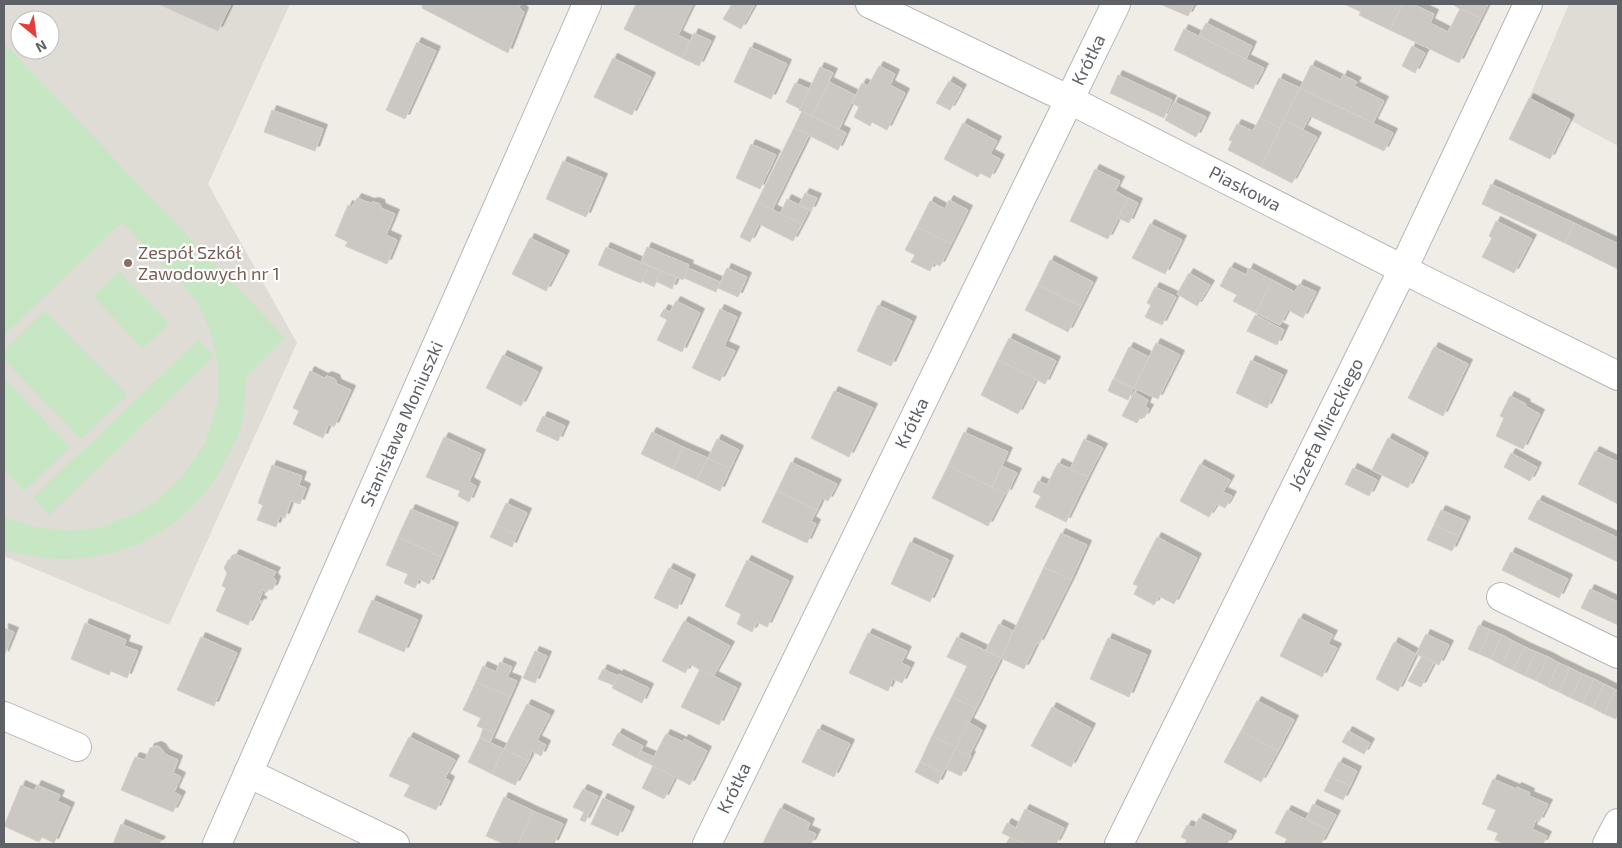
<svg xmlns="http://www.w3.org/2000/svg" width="1622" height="848" font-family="'Exo 2',sans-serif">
  <defs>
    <filter id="shadow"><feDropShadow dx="4.5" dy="-4.5" stdDeviation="0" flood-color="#0004"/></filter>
  </defs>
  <rect width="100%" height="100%" fill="#f0ede7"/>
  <g fill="#dfdcd5" fill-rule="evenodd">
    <path d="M4 4H290L208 184 297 343 169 625 4 556ZM20 20H50V50H20Z"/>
    <path d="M1569 4H1618V146L1529 98Z"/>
  </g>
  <g fill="#c6e6c4">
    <path d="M4 43 285 338 246 377C245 395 245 416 239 434 236 441 232 448 229 454 198 520 137 558 64 559 45 559 26 555 8 551L4 549V517L35 527 69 531 99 528 134 514 156 502 181 478 205 443 218 402V361L209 328 198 304 185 287 122 222 4 335Z"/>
    <path d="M119 271 169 323 143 348 93 296Z"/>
    <path d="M45 311 127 395 81 439 4 359V351Z"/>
    <path d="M198 340 214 356 49 515 33 498Z"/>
    <path d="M4 379 70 447 24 491 4 470Z"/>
  </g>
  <g fill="#cbc8c4" stroke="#d4cfc5" filter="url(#shadow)">
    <path d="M158 4H231L218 31Z"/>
    <path d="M422 4H521L519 7 524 12 508 53 422 8Z"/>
    <path d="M636 4H693L678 35 690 41 682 58 624 29Z"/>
    <path d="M732 4H755L741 29 723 19Z"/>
    <path d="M1160 4H1194L1188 16Z"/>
    <path d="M1344 4H1403L1390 30 1359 15 1361 12Z"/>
    <path d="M1403 4H1412L1434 14 1430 23 1448 32 1460 9 1481 18 1459 63 1390 30Z"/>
    <path d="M1454 4H1488L1481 18 1460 9 1454 5Z"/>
    <path d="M1206 23 1252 46 1246 59 1199 36Z"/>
    <path d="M1184 29 1264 68 1253 89 1174 50Z"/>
    <path d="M694 33 711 41 699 66 682 58Z"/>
    <path d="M417 42 436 51 405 119 386 110Z"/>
    <path d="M1412 46 1425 53 1415 73 1402 66Z"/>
    <path d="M750 47 787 64 771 99 734 82Z"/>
    <path d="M613 58 651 77 632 115 594 97Z"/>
    <path d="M1311 65 1341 80 1343 75 1357 82 1354 86 1384 101 1373 123 1300 88Z"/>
    <path d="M879 66 895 74 890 85 905 93 887 130 872 122 870 126 854 117 859 107 852 103 862 83 868 86Z"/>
    <path d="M820 67 833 73 812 116 799 110Z"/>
    <path d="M1118 75 1172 100 1164 118 1110 93Z"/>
    <path d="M1279 78 1300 88 1280 128 1260 118Z"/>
    <path d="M949 81 962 89 950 110 936 103Z"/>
    <path d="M829 82 855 95 839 129 812 116Z"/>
    <path d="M795 83 809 89 800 109 786 102Z"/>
    <path d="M1300 88 1393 133 1384 151 1310 116 1303 129 1284 120Z"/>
    <path d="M1529 98 1570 119 1550 159 1509 139Z"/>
    <path d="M1174 102 1206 117 1196 137 1165 120Z"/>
    <path d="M272 110 323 129 315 151 264 132Z"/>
    <path d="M802 111 846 133 838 150 794 128Z"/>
    <path d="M1260 118 1280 128 1261 167 1228 150 1232 141 1229 140 1237 124 1253 131Z"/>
    <path d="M1284 120 1317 137 1292 183 1261 167Z"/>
    <path d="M963 123 997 141 990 154 1000 159 990 178 980 173 978 177 944 159Z"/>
    <path d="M794 128 809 135 772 210 757 202Z"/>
    <path d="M751 144 776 155 760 189 736 178Z"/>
    <path d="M563 161 603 178 586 217 546 199Z"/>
    <path d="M1095 169 1120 181 1115 191 1128 198 1108 239 1070 221Z"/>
    <path d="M1491 184 1574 223 1565 243 1482 204Z"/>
    <path d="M805 193 817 198 811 211 799 205Z"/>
    <path d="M357 198 370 203 374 202 380 204 381 208 395 214 386 235 397 240 387 264 345 246 348 242 335 236 348 205 352 207Z"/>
    <path d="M1128 198 1138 203 1129 223 1118 218Z"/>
    <path d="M787 199 809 210 802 224 780 214Z"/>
    <path d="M949 200 968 210 951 244 917 227 930 201 945 209Z"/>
    <path d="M757 202 802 224 793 241 759 224 750 242 740 237Z"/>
    <path d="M1496 221 1532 239 1514 273 1482 257 1492 238 1489 236Z"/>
    <path d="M1574 223 1618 244V269L1565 243Z"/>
    <path d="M1150 224 1182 240 1165 274 1132 258Z"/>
    <path d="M917 227 951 244 940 266 934 263 930 271 911 262 915 255 905 250Z"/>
    <path d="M530 238 565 255 546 291 512 274Z"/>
    <path d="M606 247 649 266 641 283 598 265Z"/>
    <path d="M647 247 689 265 683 280 641 262Z"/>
    <path d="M1050 260 1093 282 1081 306 1038 285Z"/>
    <path d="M649 266 661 271 654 287 642 281Z"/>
    <path d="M1230 267 1246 275 1249 268 1272 280 1256 313 1233 301 1237 295 1220 286Z"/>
    <path d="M688 268 720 282 716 292 684 278Z"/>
    <path d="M727 268 747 277 738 297 718 288Z"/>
    <path d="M661 271 677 278 672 289 656 281Z"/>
    <path d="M1189 273 1210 285 1197 306 1177 294Z"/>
    <path d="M1272 280 1295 292 1299 284 1316 292 1303 318 1288 310 1280 325 1256 313Z"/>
    <path d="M1038 285 1081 306 1068 332 1025 310Z"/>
    <path d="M1155 287 1176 297 1162 325 1145 317 1151 305 1147 303Z"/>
    <path d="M676 301 700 313 682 352 657 340 667 320 660 316 664 309 670 312Z"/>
    <path d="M878 305 912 321 891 366 857 351Z"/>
    <path d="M720 309 737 317 724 346 735 351 720 381 692 368Z"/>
    <path d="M1255 315 1284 330 1277 345 1247 331Z"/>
    <path d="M1009 338 1056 361 1045 384 998 360Z"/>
    <path d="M1156 343 1180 355 1158 399 1134 388Z"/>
    <path d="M1129 347 1149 357 1134 388 1114 378Z"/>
    <path d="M1434 347 1468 364 1443 416 1408 398Z"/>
    <path d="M503 355 538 372 521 406 486 388Z"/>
    <path d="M998 360 1036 379 1018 414 981 395Z"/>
    <path d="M1251 360 1283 375 1267 408 1236 393Z"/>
    <path d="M310 371 324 378 327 376 335 379 337 384 351 390 334 427 329 424 323 438 293 424 299 411 293 408Z"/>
    <path d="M1113 379 1133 389 1128 400 1108 391Z"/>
    <path d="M834 391 873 408 849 457 811 438Z"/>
    <path d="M1134 392 1148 400 1145 407 1149 409 1144 418 1141 416 1137 423 1122 416Z"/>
    <path d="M1510 396 1526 404 1525 406 1540 414 1523 449 1496 436 1504 418 1500 416Z"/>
    <path d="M543 416 565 426 558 441 536 431Z"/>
    <path d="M652 432 683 447 673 469 641 454Z"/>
    <path d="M964 432 1008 452 992 487 948 466Z"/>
    <path d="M444 437 481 454 469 482 476 486 469 502 458 496 460 491 426 477Z"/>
    <path d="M1388 438 1424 457 1408 488 1372 470Z"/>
    <path d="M717 439 739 450 730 469 708 458Z"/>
    <path d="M1084 439 1103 448 1088 477 1070 469Z"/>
    <path d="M683 447 708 458 697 480 673 469Z"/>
    <path d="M1595 451 1618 462V504L1578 484Z"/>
    <path d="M1511 453 1537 467 1530 481 1504 467Z"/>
    <path d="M708 458 730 469 720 491 697 480Z"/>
    <path d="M791 462 837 484 828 501 822 498 817 510 777 491Z"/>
    <path d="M1058 463 1088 477 1066 522 1035 507 1041 496 1033 492 1038 481 1047 485Z"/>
    <path d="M1200 464 1230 480 1223 492 1232 496 1225 508 1217 504 1209 517 1180 501Z"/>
    <path d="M272 465 302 476 299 485 306 488 300 504 291 501 285 518 280 516 276 527 257 520 263 505 258 503Z"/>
    <path d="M948 466 1005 493 988 526 932 498Z"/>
    <path d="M1002 466 1017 473 1007 494 992 487Z"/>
    <path d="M1353 468 1377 480 1369 496 1345 484Z"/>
    <path d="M777 491 817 510 811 521 816 524 807 543 762 522Z"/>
    <path d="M1538 500 1618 538V562L1528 519Z"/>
    <path d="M506 503 527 513 517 535 496 525Z"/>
    <path d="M411 509 454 527 441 557 398 537Z"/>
    <path d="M1441 510 1466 521 1459 536 1434 525Z"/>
    <path d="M496 525 517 535 512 547 490 537Z"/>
    <path d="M1434 525 1459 536 1452 551 1427 540Z"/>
    <path d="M1061 533 1087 545 1071 580 1044 567Z"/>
    <path d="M398 537 441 557 429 584 419 579 415 588 404 583 408 574 386 565Z"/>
    <path d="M1157 537 1197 558 1174 604 1159 596 1154 605 1134 594 1138 586 1133 584Z"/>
    <path d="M910 542 949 560 930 602 891 584Z"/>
    <path d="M1511 552 1568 579 1559 598 1502 570Z"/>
    <path d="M235 554 276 572 273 577 276 581 273 589 268 590 267 592 263 590 259 600 262 601V603H259L248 625 216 611 226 588 222 586 227 573 224 568 228 560 232 559Z"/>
    <path d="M747 560 789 581 767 627 757 622 752 632 737 624 741 614 725 606Z"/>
    <path d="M1044 567 1071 580 1039 644 1037 643 1024 669 1001 658Z"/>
    <path d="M669 568 691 579 677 609 654 598Z"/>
    <path d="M1590 589 1618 602V625L1581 608Z"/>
    <path d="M372 600 418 620 404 652 358 632Z"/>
    <path d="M1299 618 1333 635 1328 644 1337 648 1322 677 1280 656Z"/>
    <path d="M684 621 730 646 713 677 690 664 685 673 662 661Z"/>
    <path d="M85 623 126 640 124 646 138 651 127 678 111 671 109 675 71 659Z"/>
    <path d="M999 624 1013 631 1001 658 986 650Z"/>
    <path d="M1479 625 1490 630 1479 654 1468 649Z"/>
    <path d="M4 628 14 632 4 656Z"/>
    <path d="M1490 630 1502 635 1491 659 1479 654Z"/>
    <path d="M868 633 907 651 901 663 910 667 902 683 893 679 888 691 849 673Z"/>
    <path d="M1426 634 1449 645 1439 665 1416 654Z"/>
    <path d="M1502 635 1513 641 1502 665 1491 659Z"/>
    <path d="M201 637 237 653 214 706 177 690Z"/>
    <path d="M957 637 1001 658 976 709 952 697 967 666 947 657Z"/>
    <path d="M1108 638 1147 655 1129 697 1090 679Z"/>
    <path d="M1513 641 1525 647 1513 670 1502 665Z"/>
    <path d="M1394 642 1416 654 1398 691 1376 679Z"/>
    <path d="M1525 647 1536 652 1525 676 1513 670Z"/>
    <path d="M535 651 547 656 535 683 523 678Z"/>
    <path d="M1536 652 1548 657 1537 681 1525 676Z"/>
    <path d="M1422 656 1434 662 1421 687 1408 681Z"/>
    <path d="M1548 657 1559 663 1548 687 1537 681Z"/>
    <path d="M500 662 512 667 507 677 517 681 510 697 476 682 483 666 496 672Z"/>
    <path d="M1559 663 1570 668 1559 692 1548 687Z"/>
    <path d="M1570 668 1582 674 1571 698 1559 692Z"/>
    <path d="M603 669 618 676 613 685 598 679Z"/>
    <path d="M700 669 737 688 719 725 681 707Z"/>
    <path d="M619 674 649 688 642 703 612 688Z"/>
    <path d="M1582 674 1594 679 1582 703 1571 698Z"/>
    <path d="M1594 679 1604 684 1593 708 1582 703Z"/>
    <path d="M476 682 510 697 494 733 477 726 481 718 463 710Z"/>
    <path d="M1604 684 1616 690 1604 714 1593 708Z"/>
    <path d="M1616 690 1618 691V714L1616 719 1604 714Z"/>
    <path d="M952 697 976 709 956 747 932 736Z"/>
    <path d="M1257 701 1294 720 1278 751 1241 731Z"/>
    <path d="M527 704 550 715 537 740 546 745 541 756 532 751 528 761 504 749Z"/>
    <path d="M1052 707 1091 728 1071 767 1031 746Z"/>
    <path d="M968 722 982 730 969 756 955 749Z"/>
    <path d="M483 728 494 733 490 742 480 738Z"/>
    <path d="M818 729 850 744 834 777 802 762Z"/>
    <path d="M1241 731 1278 751 1261 782 1224 762Z"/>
    <path d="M1348 731 1370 743 1364 754 1342 742Z"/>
    <path d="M618 733 643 746 637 758 612 745Z"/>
    <path d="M666 734 683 742 684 739 707 751 690 785 650 764Z"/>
    <path d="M932 736 956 747 943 773 920 762Z"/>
    <path d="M409 737 455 760 445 778 450 781 436 810 404 796 410 785 389 776Z"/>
    <path d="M480 738 504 749 492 774 468 762Z"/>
    <path d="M157 746 161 748 165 754 178 760 173 773 181 777 174 792 181 796 173 812 121 790 135 757 145 760 150 748Z"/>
    <path d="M504 749 528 761 515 785 492 774Z"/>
    <path d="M955 749 971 756 961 776 946 769Z"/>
    <path d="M641 751 654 757 650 764 637 758Z"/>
    <path d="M920 762 943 773 938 784 915 772Z"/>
    <path d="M1339 762 1357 771 1350 786 1331 777Z"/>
    <path d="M653 766 675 777 664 799 642 788Z"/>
    <path d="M1331 777 1350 786 1343 800 1324 791Z"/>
    <path d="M1493 779 1516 789 1517 787 1530 793 1529 796 1548 804 1539 822 1536 820 1532 829 1547 836 1543 844H1504L1495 840 1498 833 1487 829 1496 810 1482 804Z"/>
    <path d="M21 785 34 791 37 785 60 795 57 801 70 807 54 843 42 837 39 842 4 826Z"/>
    <path d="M583 789 598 796 585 822 580 820 584 812 573 807Z"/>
    <path d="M504 797 533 811 518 844H504L486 836Z"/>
    <path d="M603 798 630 811 618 836 591 824Z"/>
    <path d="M1313 804 1336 815 1328 830 1306 819Z"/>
    <path d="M780 808 810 823 807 830 816 834 811 844 763 843Z"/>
    <path d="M1025 809 1064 828 1056 844H1025L1002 833 1007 823 1016 828Z"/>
    <path d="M1287 810 1328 830 1321 844H1284L1287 839 1275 833Z"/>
    <path d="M533 811 563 824 554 844H518Z"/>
    <path d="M1199 818 1232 835 1227 844H1185L1187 840 1181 837 1187 825 1194 828Z"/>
    <path d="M121 824 161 841 159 844H113Z"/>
    <path d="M1010 837 1025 844H1006Z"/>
  </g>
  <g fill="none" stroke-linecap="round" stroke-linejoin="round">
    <defs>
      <g id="street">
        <path id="s1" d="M870 4 1068 99 1428 282 1618 376"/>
        <path d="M1501 597 1618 654"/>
        <path d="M4 716 77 747"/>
        <path d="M248 773 395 844"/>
        <path id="s2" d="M217 844 587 4"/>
        <path id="s3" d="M707 844 1116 4"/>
        <path d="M1607 844 1618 823"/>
      </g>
      <g id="secondary">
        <path id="s4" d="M1119 844 1403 269 1528 4"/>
      </g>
    </defs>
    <use href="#street" stroke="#b4b7bb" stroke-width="30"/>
    <use href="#secondary" stroke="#b3b6ba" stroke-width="30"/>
    <use href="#street" stroke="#fff" stroke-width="28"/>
    <use href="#secondary" stroke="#fff" stroke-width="28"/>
  </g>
  <circle fill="#8d6e63" stroke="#fff" stroke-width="2" cx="128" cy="263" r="5"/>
  <g text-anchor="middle" stroke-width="4.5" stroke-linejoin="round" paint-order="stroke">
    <g font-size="18" fill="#5e6266" stroke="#fff">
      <text dy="6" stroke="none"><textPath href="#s3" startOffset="872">Krótka</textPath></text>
      <text dy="6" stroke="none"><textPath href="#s1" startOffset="418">Piaskowa</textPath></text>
      <text dy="6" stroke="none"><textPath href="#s2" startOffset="459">Stanisława Moniuszki</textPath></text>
      <text dy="6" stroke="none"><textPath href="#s3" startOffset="468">Krótka</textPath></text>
      <text dy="6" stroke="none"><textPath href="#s4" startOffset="468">Józefa Mireckiego</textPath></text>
      <text dy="6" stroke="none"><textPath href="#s3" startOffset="62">Krótka</textPath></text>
    </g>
    <g font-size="18" fill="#785e54" stroke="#fff" text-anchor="start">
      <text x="138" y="259">Zespół Szkół<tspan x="138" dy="21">Zawodowych nr 1</tspan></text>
    </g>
  </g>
  <rect width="1622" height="848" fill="none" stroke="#5e6266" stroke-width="10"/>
  <g transform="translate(35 35) rotate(151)"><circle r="24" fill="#ffffff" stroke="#bfc0c2"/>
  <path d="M0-4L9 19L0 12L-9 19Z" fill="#e33e3a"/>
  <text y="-8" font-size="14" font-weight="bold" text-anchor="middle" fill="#5e6266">N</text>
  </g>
</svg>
